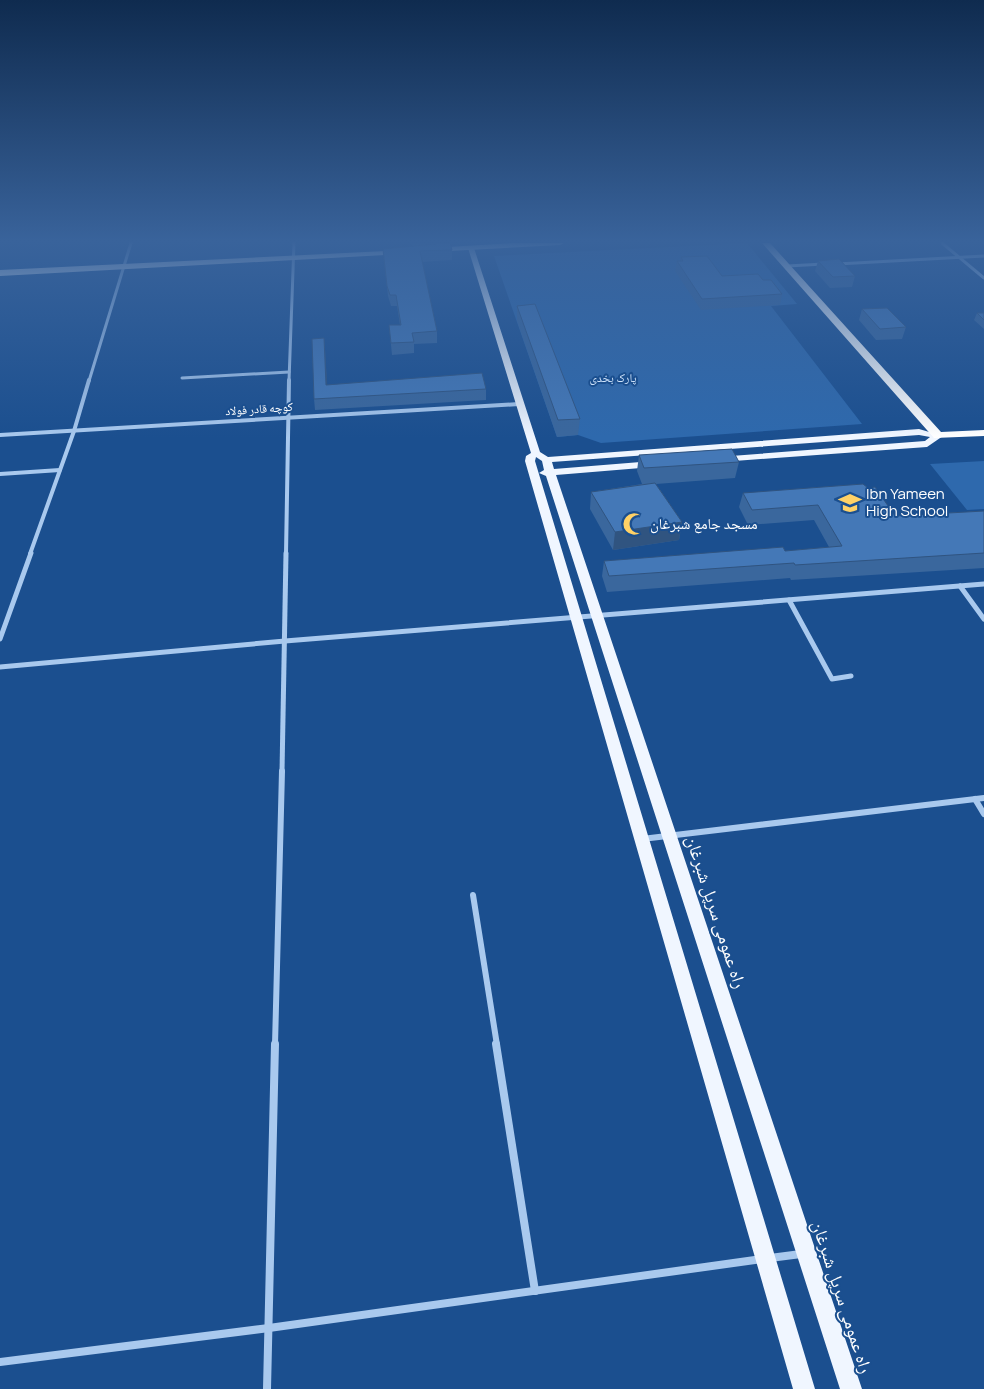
<svg xmlns="http://www.w3.org/2000/svg" width="984" height="1389" font-family="Manrope,'Noto Naskh Arabic',sans-serif">
  <rect width="100%" height="100%" fill="#1b4f8f"/>
  <g fill="#2e69ad">
    <path d="M747 243 797 304 771 306 862 424 601 443 578 435 557 437 494 256Z"/>
    <path d="M984 461V509L967 510 930 464Z"/>
  </g>
  <g fill="none" stroke-linecap="round" stroke-linejoin="round">
    <g stroke="#a9c9ee" stroke-width="3">
      <path d="M942 243 984 278"/>
      <path d="M837 264 984 256"/>
      <path d="M787 266 824 264"/>
      <path d="M182 378 289 372"/>
      <path d="M89 381 131 243"/>
      <path d="M289 381 294 243"/>
    </g>
    <g stroke="#a9c9ee" stroke-width="4">
      <path d="M0 435 519 404"/>
      <path d="M0 474 60 470"/>
      <path d="M30 554 74 431 89 380"/>
      <path d="M286 554 289 380"/>
    </g>
    <g stroke="#a9c9ee" stroke-width="5">
      <path d="M960 586 984 619"/>
      <path d="M789 600 832 679 851 676"/>
      <path d="M0 639 31 553"/>
      <path d="M0 667 285 641 984 584"/>
      <path d="M282 772 286 553"/>
    </g>
    <g stroke="#a9c9ee" stroke-width="6">
      <path d="M975 799 984 814"/>
      <path d="M642 839 984 798"/>
      <path d="M473 895 497 1045"/>
      <path d="M275 1045 282 771"/>
    </g>
    <g stroke="#a9c9ee" stroke-width="8">
      <path d="M496 1044 535 1291"/>
      <path d="M770 1258 801 1254"/>
      <path d="M0 1362 269 1328 762 1259"/>
      <path d="M267 1389 275 1044"/>
    </g>
    <path fill="#f0f6ff" fill-rule="evenodd" d="M471 246 474 248 540 452 548 457 919 429 943 436 927 447 721 462 716 459 718 457 925 441 930 437 919 435 552 462 554 469 653 461 658 464 653 467 556 475 862 1389H840L546 476 539 473 544 470 542 461 536 457 535 461 815 1389H793L525 461 526 456 531 453 468 248Z"/>
    <g fill="#fff" fill-rule="evenodd">
      <path d="M513 243H564L560 245 431 252 427 250 431 248Z"/>
      <path d="M762 243H770L941 432 984 430V436L934 438Z"/>
      <path d="M406 250 407 252 403 254 0 276V270Z"/>
    </g>
  </g>
  <g fill="#3a679d">
    <path d="M412 243H450L452 250V260L422 262 437 331V343L414 344V353L392 355 389 325H400L397 306H391L388 296 384 260 413 246Z"/>
    <path d="M681 257 722 276 763 280 782 294 780 305 701 310 675 271 677 261H680Z"/>
    <path d="M818 261 855 276 852 287 830 288 815 271Z"/>
    <path d="M517 306 580 419 578 435 557 437 517 321Z"/>
    <path d="M862 309 906 327 902 339 876 340 859 320Z"/>
    <path d="M977 313H984V329L974 320Z"/>
    <path d="M325 349 327 385 486 389V400L315 410 314 399Z"/>
    <path d="M639 455 739 462 735 478 656 484 682 522 679 540 613 550 590 509 591 492 642 484 637 471Z"/>
    <path d="M743 493 895 516 984 511V568L791 580 790 578 607 592 602 576 604 561 785 551 829 547 814 520 748 525 739 507Z"/>
  </g>
  <g fill="#305480">
    <path d="M324 338 325 349 328 396 326 385Z"/>
    <path d="M682 522 679 540 613 550 615 532Z"/>
  </g>
  <g fill="#4478b7" stroke="#305480">
    <path d="M446 243H450L452 250 420 251 437 331 412 333 414 342 391 343 389 325H401L396 295H390L387 286 383 249Z"/>
    <path d="M707 256 722 276 758 274 763 280H771L782 294 702 299 677 261H683L681 257Z"/>
    <path d="M839 259 855 276 833 277 818 261Z"/>
    <path d="M535 304 580 419 558 420 517 306Z"/>
    <path d="M887 308 906 327 880 329 862 309Z"/>
    <path d="M977 313H984V320Z"/>
    <path d="M324 338 326 385 482 373 486 389 314 399 312 339Z"/>
    <path d="M732 449 739 462 644 468 639 455Z"/>
    <path d="M655 483 682 522 615 532 591 492Z"/>
    <path d="M863 484 868 488 875 487 895 516 984 511V553L795 565 794 563 609 576 604 561 783 547 785 551 842 546 818 505 752 510 743 493Z"/>
  </g>
  <linearGradient id="sky" x2="0" y2="1"><stop stop-color="#0f2b4f"/><stop offset="0.55" stop-color="#39639b"/><stop offset="1" stop-color="#39639b" stop-opacity="0"/></linearGradient>
  <rect width="984" height="438" fill="url(#sky)"/>
  <defs>
    <symbol id="school-bare" viewBox="-9 -9 18 18"><path d="M0-5L7-2L0 1L-7-2ZM-4 1L0 2.5L4 1V4Q0 6-4 4Z" fill="#ffd166" stroke="#1b4f8f" stroke-width="2.5" paint-order="stroke"/></symbol>
    <symbol id="mosque-bare" viewBox="-9 -9 18 18"><path d="M3.5-4.9A6 6 0 1 0 3.5 4.9A5 5 0 1 1 3.5-4.9Z" fill="#ffd166" stroke="#1b4f8f" stroke-width="2.5" paint-order="stroke"/></symbol>
  </defs>
  <g fill-rule="evenodd">
    <use href="#school-bare" x="834" y="487" width="32" height="32"/>
    <use href="#mosque-bare" x="618" y="508" width="32" height="32"/>
  </g>
  <g text-anchor="middle" stroke-width="4" stroke-linejoin="round" paint-order="stroke">
    <g font-size="12" fill="#cfe3fa" stroke="#1b4f8f">
      <text x="613" y="382">پارک بخدی</text>
    </g>
    <g font-size="12" fill="#fff" stroke="#1b4f8f">
      <text transform="translate(259 409) rotate(-4)" y="4">کوچه قادر فولاد</text>
    </g>
    <g font-size="15" fill="#fff" stroke="#1b4f8f" text-anchor="start">
      <text x="866" y="499">Ibn Yameen<tspan x="866" dy="17">High School</tspan></text>
      <text x="650" y="529">مسجد جامع شبرغان</text>
    </g>
    <g font-size="18" fill="#fff" stroke="#1b4f8f">
      <text transform="translate(716 912) rotate(72)" y="6">راه عمومی سرپل شبرغان</text>
      <text transform="translate(842 1297) rotate(72)" y="6">راه عمومی سرپل شبرغان</text>
    </g>
  </g>
</svg>
